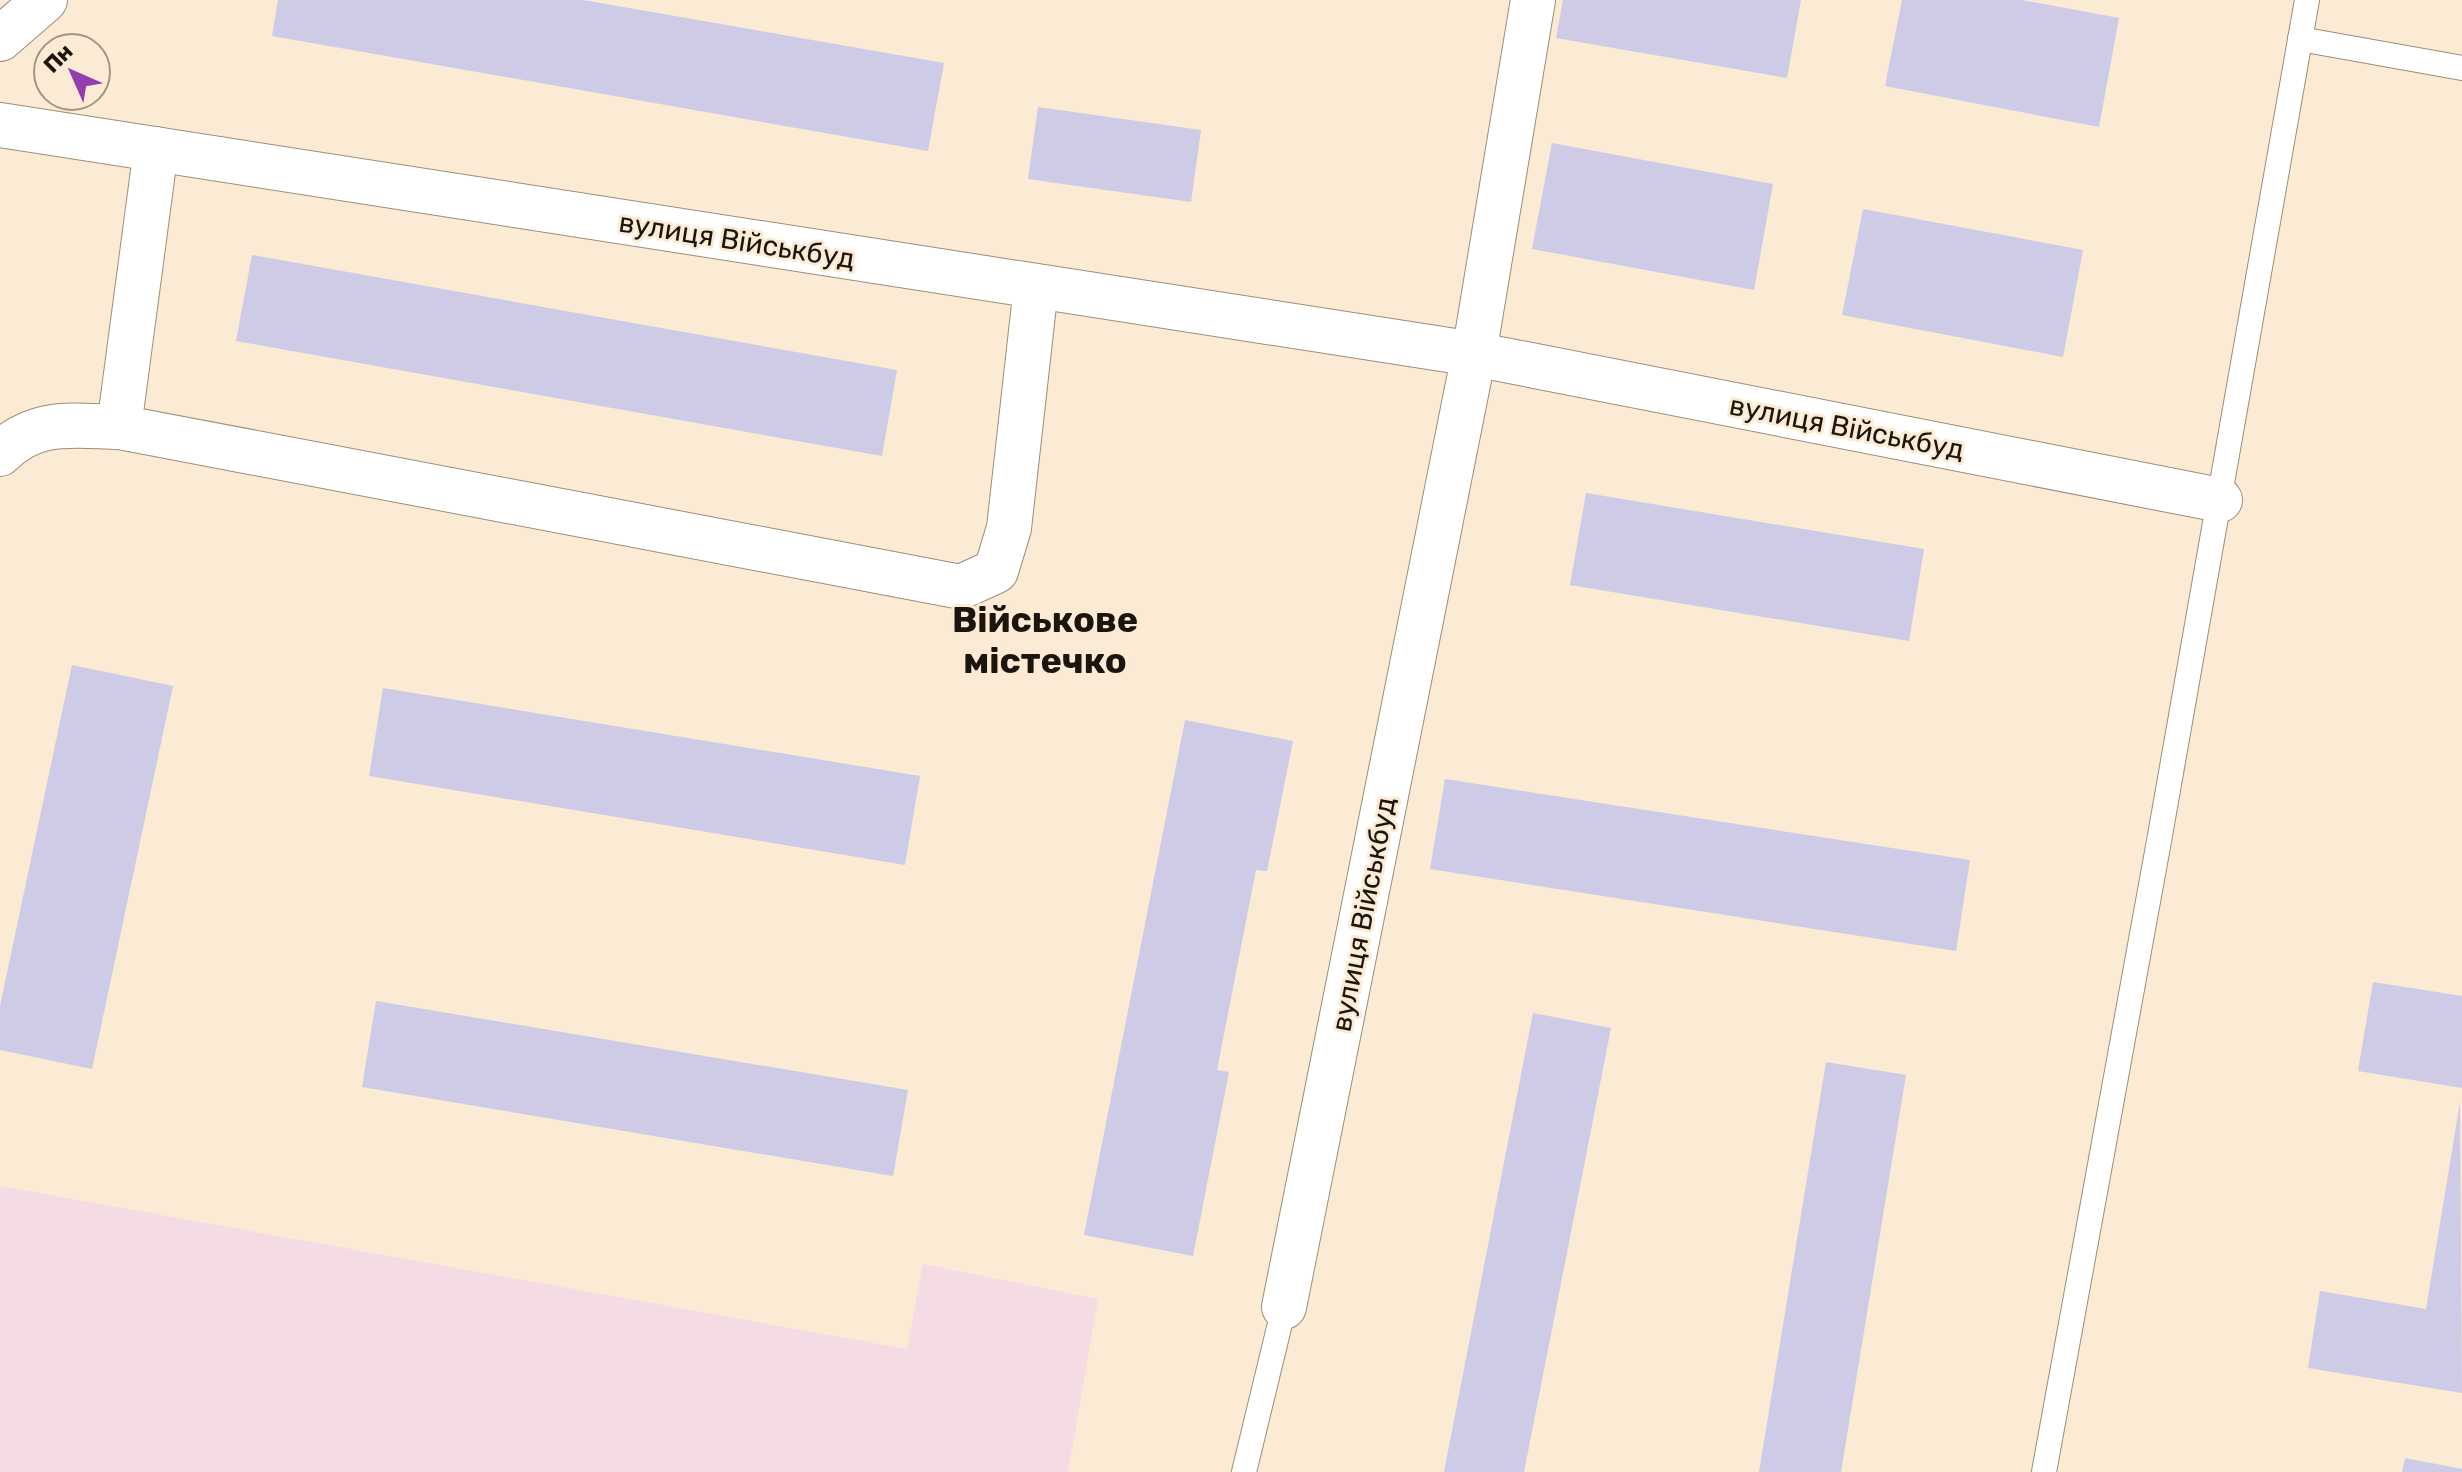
<svg xmlns="http://www.w3.org/2000/svg" width="2462" height="1472" font-family="Rubik,sans-serif">
  <rect width="100%" height="100%" fill="#fbead4"/>
  <path fill="#f5dbe4" d="M0 1186 907 1349 923 1264 1098 1299 1068 1472H0Z"/>
  <g fill="#cdcbe5">
    <path d="M278 0H583L944 63 928 151 272 36Z"/>
    <path d="M1563 0H1801L1787 78 1556 38Z"/>
    <path d="M1902 0H2022L2119 18 2099 127 1885 86Z"/>
    <path d="M1038 107 1201 130 1191 202 1028 179Z"/>
    <path d="M1552 143 1773 184 1754 290 1532 249Z"/>
    <path d="M1863 209 2083 250 2063 357 1842 315Z"/>
    <path d="M252 255 897 370 882 456 236 341Z"/>
    <path d="M1586 493 1924 549 1909 641 1570 585Z"/>
    <path d="M72 665 173 686 92 1069 0 1050V1006Z"/>
    <path d="M383 688 920 776 905 865 369 776Z"/>
    <path d="M1185 720 1293 741 1267 871 1256 870 1217 1070 1229 1072 1193 1256 1084 1235Z"/>
    <path d="M1445 779 1970 860 1956 951 1430 869Z"/>
    <path d="M2373 982 2462 996V1088L2358 1071Z"/>
    <path d="M376 1001 908 1090 893 1176 362 1087Z"/>
    <path d="M1533 1013 1611 1028 1524 1472H1444Z"/>
    <path d="M1826 1062 1906 1075 1841 1472H1759Z"/>
    <path d="M2460 1102 2462 1393 2308 1368 2320 1291 2426 1309Z"/>
    <path d="M2405 1458 2462 1469V1472H2402Z"/>
  </g>
  <g fill="none" stroke-linecap="round" stroke-linejoin="round">
    <defs>
      <g id="service">
        <path d="M2300 39 2462 68"/>
        <path d="M1244 1472 1284 1307"/>
        <path d="M2044 1472 2159 841 2307 0"/>
      </g>
      <g id="minor">
        <path d="M0 39 45 0"/>
        <path d="M0 125 1474 354 2220 500"/>
        <path d="M119 427 961 587 996 571 1009 528 1036 287"/>
        <path d="M0 454C35 418 73 426 119 427L156 149"/>
        <path d="M1284 1307 1474 354 1533 0"/>
      </g>
    </defs>
    <use href="#service" stroke="#9d8d78" stroke-width="26"/>
    <use href="#minor" stroke="#9d8d78" stroke-width="46"/>
    <use href="#service" stroke="#fff" stroke-width="24"/>
    <use href="#minor" stroke="#fff" stroke-width="44"/>
  </g>
  <g text-anchor="middle" stroke-width="6" stroke-linejoin="round" paint-order="stroke">
    <g font-size="28" fill="#1b150d" stroke="#fbead4">
      <text transform="translate(737 240) rotate(9)" y="10">вулиця Військбуд</text>
      <text transform="translate(1847 427) rotate(11)" y="10">вулиця Військбуд</text>
      <text transform="translate(1363 914) rotate(-79)" y="10">вулиця Військбуд</text>
    </g>
    <g font-size="36" font-weight="bold" fill="#1b150d" stroke="#fbead4">
      <text x="1045" y="632">Військове<tspan x="1045" dy="41">містечко</tspan></text>
    </g>
  </g>
  <g transform="translate(72 72) rotate(315)"><circle r="38" fill="#fbead4" stroke="#a19584" stroke-width="2"/>
  <path d="M0-6L14 30L0 20L-14 30Z" fill="#943eab"/>
  <text y="-12" font-size="22" font-weight="bold" text-anchor="middle" fill="#1b150d">Пн</text>
  </g>
</svg>
